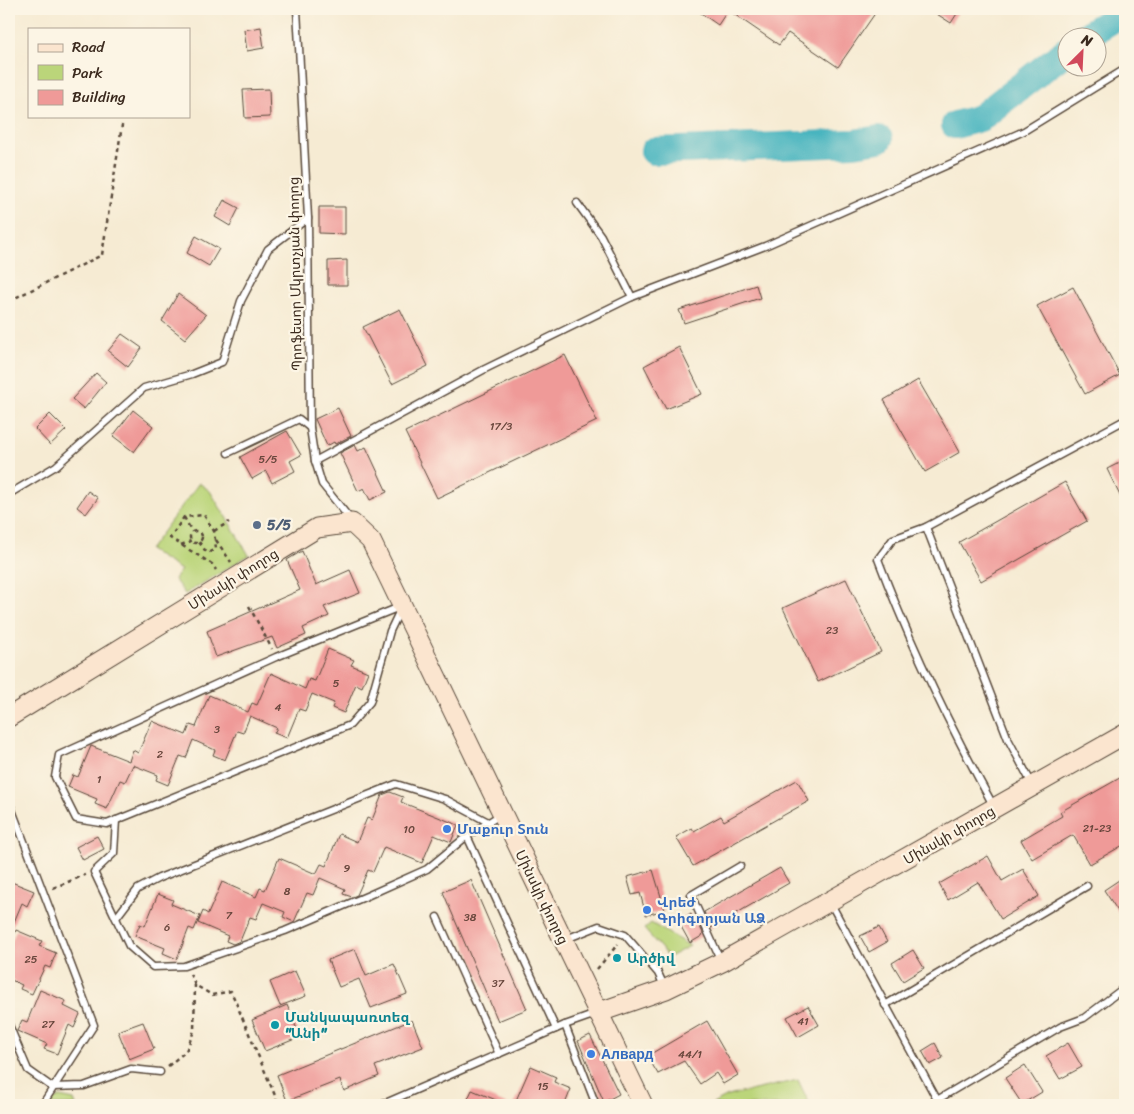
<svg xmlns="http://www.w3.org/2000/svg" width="1134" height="1114" font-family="Sriracha,'Noto Sans Armenian',sans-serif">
  <rect width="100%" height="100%" fill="#fcf5e5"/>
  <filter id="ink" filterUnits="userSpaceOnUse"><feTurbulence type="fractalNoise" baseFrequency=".02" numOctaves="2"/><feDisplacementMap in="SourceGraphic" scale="10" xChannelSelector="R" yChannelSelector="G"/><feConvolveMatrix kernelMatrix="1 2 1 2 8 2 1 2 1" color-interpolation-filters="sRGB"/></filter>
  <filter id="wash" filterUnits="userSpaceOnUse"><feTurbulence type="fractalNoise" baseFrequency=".0096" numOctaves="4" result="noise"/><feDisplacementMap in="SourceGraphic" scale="20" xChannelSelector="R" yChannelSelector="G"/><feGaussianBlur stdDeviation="1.12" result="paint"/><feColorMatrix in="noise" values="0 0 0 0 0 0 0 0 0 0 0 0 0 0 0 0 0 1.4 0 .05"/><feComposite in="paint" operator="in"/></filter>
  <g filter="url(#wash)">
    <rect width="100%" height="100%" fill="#f6ebd3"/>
    <g fill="#bbd57a" stroke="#7b804c">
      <path d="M199 483 210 491 249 555 185 594 174 579 181 570 149 550Z"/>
      <path d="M651 923 690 946 669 957 644 929Z"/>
      <path d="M798 1080 810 1105H711L728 1096Z"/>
      <path d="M60 1097 74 1100 76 1105H49L52 1100Z"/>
    </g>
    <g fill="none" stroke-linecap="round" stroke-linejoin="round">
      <g stroke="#43b2be" stroke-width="28">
        <path d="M1083 38 1125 11"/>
        <path d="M955 125 980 118 1066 51"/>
        <path d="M654 151 854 143 879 139"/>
      </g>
    </g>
    <g id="blocks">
      <g fill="#ef9a98">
        <path d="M695 9H878L838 67 788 33 779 45 728 10 718 25Z"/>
        <path d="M929 9H960L951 23Z"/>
        <path d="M261 27 264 48 247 51 244 30Z"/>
        <path d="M269 89 270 117 245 118 243 90Z"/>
        <path d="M224 200 239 208 230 226 215 217Z"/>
        <path d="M319 207H345V234L319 233Z"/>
        <path d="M196 236 219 249 209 266 187 253Z"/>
        <path d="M347 260V285H328V261Z"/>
        <path d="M756 285 760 298 684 323 679 310Z"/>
        <path d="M1073 287 1120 375 1085 394 1037 306Z"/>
        <path d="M178 294 206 315 185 339 162 321Z"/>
        <path d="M400 309 428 366 392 384 363 327Z"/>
        <path d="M122 334 142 348 128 367 108 351Z"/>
        <path d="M679 347 702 394 666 409 644 366Z"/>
        <path d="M565 355 597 421 437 498 405 432Z"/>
        <path d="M96 373 106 382 84 409 72 399Z"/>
        <path d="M918 380 960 452 925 472 884 400Z"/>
        <path d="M338 408 351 436 335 444 334 442 327 446 315 419Z"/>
        <path d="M133 410 153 426 134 452 113 436Z"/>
        <path d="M50 414 66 430 50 445 35 429Z"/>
        <path d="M287 431 301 455 290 461 295 471 272 483 266 471 252 479 240 457Z"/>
        <path d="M355 445 358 451 366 447 387 492 370 500 364 488 358 491 340 453Z"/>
        <path d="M1125 460V506L1107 469Z"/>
        <path d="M1065 482 1087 521 981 581 959 542Z"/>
        <path d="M88 491 98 498 86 514 77 507Z"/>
        <path d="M302 551 316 585 350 570 360 593 324 607 329 616 303 628 306 635 277 648 272 637 216 657 207 631 300 590 287 560Z"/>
        <path d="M846 579 881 652 818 682 783 608Z"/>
        <path d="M328 649 354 660 351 665 368 672 362 687 356 684 344 713 332 708 334 703 312 694 305 711 299 709 287 738 274 733 277 728 250 716 243 733 237 731 225 760 213 755 215 750 193 740 186 758 180 756 168 785 156 780 158 775 133 765 125 782 120 780 107 809 95 804 97 799 68 787 73 775 78 777 91 746 129 761 133 750 138 753 152 721 186 735 190 725 196 727 209 695 248 712 252 703 257 705 271 673 305 689 309 679 315 681Z"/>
        <path d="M1125 775V844L1090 864 1073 835 1032 859 1021 840 1062 816 1060 812Z"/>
        <path d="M797 780 809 801 693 866 676 837 692 828 694 831 721 816 724 821Z"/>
        <path d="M390 792 403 797 401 802 458 825 451 842 434 835 422 863 384 847 373 872 368 870 357 895 352 897 343 894 345 889 320 878 313 895 307 893 294 922 283 917 285 912 263 903 256 919 250 917 240 941 233 944 226 941 228 936 198 923 203 911 208 914 222 882 256 897 260 888 265 890 279 858 316 874 321 864 326 866 339 834 357 842 367 818 372 820 382 795Z"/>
        <path d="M97 836 104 849 83 860 76 847Z"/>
        <path d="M988 856 1002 881 1023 869 1039 896 1001 919 978 882 948 900 939 884Z"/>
        <path d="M780 868 789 883 711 928 704 912Z"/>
        <path d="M653 870 665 910 646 915 640 893 632 895 627 877Z"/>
        <path d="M1125 876V922L1104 890Z"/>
        <path d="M471 880 527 1009 498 1021 443 892Z"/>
        <path d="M9 881 34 891 27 906 22 903 9 934Z"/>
        <path d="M158 894 173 900 171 904 200 916 194 930 189 928 177 959 163 953 165 948 135 936 140 924 145 926Z"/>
        <path d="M691 914 693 918 695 917 703 933 702 936 690 943 678 921Z"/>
        <path d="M879 927 887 942 869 952 860 936Z"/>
        <path d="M16 930 42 941 39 946 56 953 50 968 45 966 32 994 20 989 22 985 9 979V948Z"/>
        <path d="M355 949 366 976 394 964 407 994 371 1008 359 979 339 987 328 960Z"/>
        <path d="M913 950 924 968 903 981 892 963Z"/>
        <path d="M295 971 306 996 280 1006 270 982Z"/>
        <path d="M40 990 66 1001 64 1006 80 1014 74 1028 69 1025 57 1054 44 1049 47 1044 17 1031 22 1020 27 1022Z"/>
        <path d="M287 1005 300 1037 265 1051 252 1020Z"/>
        <path d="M808 1006 819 1025 798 1037 787 1017Z"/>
        <path d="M412 1020 423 1047 375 1066 379 1076 344 1091 340 1080 287 1101 277 1075Z"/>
        <path d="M707 1021 738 1075 723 1084 716 1073 700 1084 684 1061 658 1074 647 1056Z"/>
        <path d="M143 1022 154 1049 129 1059 118 1031Z"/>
        <path d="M590 1035 619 1094 604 1102 578 1041Z"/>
        <path d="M935 1043 943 1058 930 1065 922 1051Z"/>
        <path d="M1068 1043 1082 1067 1060 1079 1046 1056Z"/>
        <path d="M1025 1065 1042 1092 1022 1104 1005 1078Z"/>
        <path d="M531 1066 556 1077 554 1082 571 1089 565 1104 559 1102 558 1105H514Z"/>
        <path d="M472 1090 508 1105H465Z"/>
      </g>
    </g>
  </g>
  <g filter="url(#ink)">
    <use href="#blocks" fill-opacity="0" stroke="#574739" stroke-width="1"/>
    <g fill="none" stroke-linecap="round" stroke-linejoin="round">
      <defs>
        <g id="lane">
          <path d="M297 9 308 218 310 428 315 461 322 484 351 520"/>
          <path d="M577 203 601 236 632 297"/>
          <path d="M228 453 299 419 310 428"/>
          <path d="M315 461 485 369 632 297 765 246 1024 131 1125 69"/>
          <path d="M9 494 56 466 144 388 192 374 222 362 241 301 268 249 308 218"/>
          <path d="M926 527 1008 739 1032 784"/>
          <path d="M402 606 390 631 370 702 350 725 107 824 76 819 55 777 59 755 276 657Z"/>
          <path d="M9 802 94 1025 42 1105"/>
          <path d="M993 805C949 725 910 644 878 559L893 539 926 527 1125 420"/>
          <path d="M116 820 114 853 94 872 129 946 153 967 184 966 285 931 369 895 427 869 467 836 500 815"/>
          <path d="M467 836 556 1029"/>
          <path d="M831 904 940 1105"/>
          <path d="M437 917 499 1054"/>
          <path d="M116 918 138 889 159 878 396 784 445 799 488 822"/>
          <path d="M566 939 599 926 625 935 658 973 665 988"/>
          <path d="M721 961 691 895 740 866"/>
          <path d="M885 1005 1087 886"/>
          <path d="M596 1014 565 1025 596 1105"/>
          <path d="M9 1025 28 1070 52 1087 84 1086 131 1069 160 1072"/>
          <path d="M937 1100 1060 1027 1084 1018 1125 987"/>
          <path d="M381 1105 565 1025"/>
        </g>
        <g id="secondary">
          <path d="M9 717 317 528 352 523 371 541 643 1105"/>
          <path d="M597 1013 666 989 722 962 1125 734"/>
        </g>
      </defs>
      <use href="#lane" stroke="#574739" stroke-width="9"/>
      <use href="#secondary" stroke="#574739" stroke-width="21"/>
      <g stroke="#574739" stroke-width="2.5" stroke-dasharray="4 4" stroke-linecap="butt">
        <path d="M9 301 102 255 122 125"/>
        <path d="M184 517 192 532"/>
        <circle cx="196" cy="537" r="6"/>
        <path d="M214 531 229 522"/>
        <path d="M216 540 231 562"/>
        <path d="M199 542 207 553 216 549 214 531 204 515 184 517 170 538 212 564 216 570"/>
        <path d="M181 545 191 541"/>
        <path d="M249 606 272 649"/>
        <path d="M53 888 85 875"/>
        <path d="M597 969 618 944"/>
        <path d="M190 974 195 985 212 995 231 991 279 1105"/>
        <path d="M168 1066 186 1051 194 1031 195 985"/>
        <path d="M778 1105H794"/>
      </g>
      <use href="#lane" stroke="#fff" stroke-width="6"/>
      <use href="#secondary" stroke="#fbe5cf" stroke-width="19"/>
    </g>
  </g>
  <circle fill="#5c6f8a" stroke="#fcf5e5" stroke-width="2" cx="257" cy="525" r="5"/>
  <g fill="#3f7fe0" stroke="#fcf5e5" stroke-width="2">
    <circle cx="447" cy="829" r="5"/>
    <circle cx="647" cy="910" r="5"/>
    <circle cx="591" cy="1054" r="5"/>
  </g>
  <g fill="#0f9aa8" stroke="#fcf5e5" stroke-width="2">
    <circle cx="617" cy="958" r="5"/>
    <circle cx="275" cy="1025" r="5"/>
  </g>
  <g text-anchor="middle" stroke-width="4.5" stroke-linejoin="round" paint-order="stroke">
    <g font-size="11" fill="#68463c">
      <text x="501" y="430">17/3</text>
      <text x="268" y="463">5/5</text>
      <text x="832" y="634">23</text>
      <text x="336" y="687">5</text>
      <text x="278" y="711">4</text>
      <text x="217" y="733">3</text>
      <text x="160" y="758">2</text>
      <text x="99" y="783">1</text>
      <text x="1097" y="832">21-23</text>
      <text x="409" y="833">10</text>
      <text x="347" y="872">9</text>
      <text x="287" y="895">8</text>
      <text x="229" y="919">7</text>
      <text x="470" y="921">38</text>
      <text x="167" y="931">6</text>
      <text x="31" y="963">25</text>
      <text x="498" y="987">37</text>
      <text x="803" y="1025">41</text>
      <text x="48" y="1028">27</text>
      <text x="690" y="1058">44/1</text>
      <text x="543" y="1090">15</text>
    </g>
    <g font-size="14" fill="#3b2a1e" stroke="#fcf5e5">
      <text transform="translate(295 274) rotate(-91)" y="5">Պրոֆեսոր Մկրտչյան փողոց</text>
      <text transform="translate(233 579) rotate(-32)" y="5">Մինսկի փողոց</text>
      <text transform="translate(949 835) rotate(-30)" y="5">Մինսկի փողոց</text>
      <text transform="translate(542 897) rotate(64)" y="5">Մինսկի փողոց</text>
    </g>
    <g font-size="14" font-weight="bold" fill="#4e5e75" stroke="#fcf5e5" text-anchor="start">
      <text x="267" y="530">5/5</text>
    </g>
    <g font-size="14" font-weight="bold" fill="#366cbe" stroke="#fcf5e5" text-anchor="start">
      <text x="457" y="834">Մաքուր Տուն</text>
      <text x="657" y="907">Վրեժ<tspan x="657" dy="16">Գրիգորյան ԱՁ</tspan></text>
      <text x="601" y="1059">Алвард</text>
    </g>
    <g font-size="14" font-weight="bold" fill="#0d838f" stroke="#fcf5e5" text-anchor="start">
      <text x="627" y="963">Արծիվ</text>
      <text x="285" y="1022">Մանկապառտեզ<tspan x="285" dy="16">"Անի"</tspan></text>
    </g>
  </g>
  <rect width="1134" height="1114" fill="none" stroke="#fcf5e5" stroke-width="30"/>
  <rect x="28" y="28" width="162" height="90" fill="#fcf5e5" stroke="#afa495"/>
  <rect x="38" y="44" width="25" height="8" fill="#fbe5cf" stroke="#afa495"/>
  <text x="72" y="52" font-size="15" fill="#3b2a1e">Road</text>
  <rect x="38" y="65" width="25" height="15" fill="#bbd57a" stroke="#afa495"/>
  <text x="72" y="78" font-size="15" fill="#3b2a1e">Park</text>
  <rect x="38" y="90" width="25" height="15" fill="#ef9a98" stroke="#afa495"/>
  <text x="72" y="102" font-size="15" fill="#3b2a1e">Building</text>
  <g transform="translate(1082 52) rotate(24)"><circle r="24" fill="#fcf5e5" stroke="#afa495"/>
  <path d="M0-4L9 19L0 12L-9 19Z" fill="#d1495b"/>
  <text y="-8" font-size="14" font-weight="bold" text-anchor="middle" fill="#3b2a1e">N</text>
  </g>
</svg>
